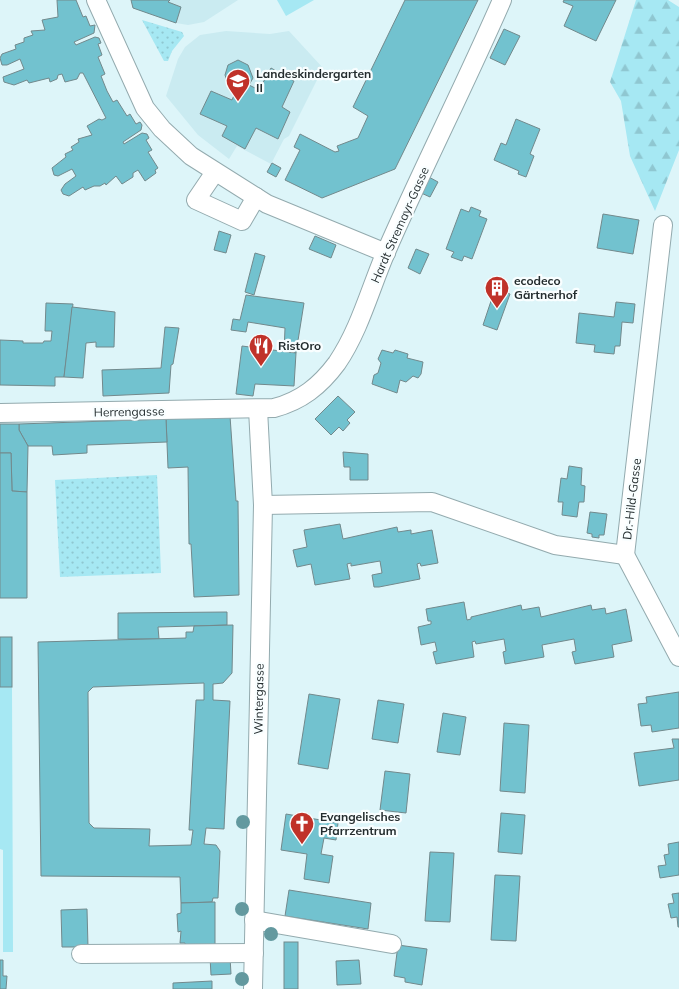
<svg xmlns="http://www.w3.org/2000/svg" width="679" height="989" font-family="Mulish,sans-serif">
  <defs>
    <pattern id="grass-dots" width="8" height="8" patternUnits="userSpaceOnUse" patternTransform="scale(1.25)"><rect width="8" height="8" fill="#a6e8f3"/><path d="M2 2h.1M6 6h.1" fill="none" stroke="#8fc7d1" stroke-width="1.8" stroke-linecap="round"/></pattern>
    <pattern id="forest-firs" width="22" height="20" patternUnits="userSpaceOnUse" patternTransform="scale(1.25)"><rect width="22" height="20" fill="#a6e8f3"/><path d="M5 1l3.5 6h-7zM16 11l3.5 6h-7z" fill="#8fc7d1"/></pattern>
  </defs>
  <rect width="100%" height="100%" fill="#ddf5f9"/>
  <g fill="#caebf1">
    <path d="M131 0H238L204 22 188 25 176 23 133 8Z"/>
    <path d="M226 31 270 34 289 31 323 68 289 136 284 139 271 164 237 146 229 159 198 135 166 96 178 59 185 47 200 35Z"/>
  </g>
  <g fill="url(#grass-dots)">
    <path d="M142 20 182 32 184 36 172 51 168 61H164Z"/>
    <path d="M157 475 161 573 60 577 55 480Z"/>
  </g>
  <path fill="url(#forest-firs)" d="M636 0H668L679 7V150L655 211 630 156 621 101 610 82Z"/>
  <g fill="#a6e8f3">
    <path d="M277 0H314L286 16Z"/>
    <path d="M0 687H12L13 952H3V850L0 849Z"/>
  </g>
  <g fill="#72c2cf" stroke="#72898c" fill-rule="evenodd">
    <path d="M57 0H76L83 17 86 16 90 26 95 25 94 33 74 42 76 45 95 37 99 38 101 43 98 44 102 55 98 57 105 74 101 76 107 91 113 102 117 100 127 116 130 114 136 124 140 122 142 125 141 130 123 142 124 144 142 133 147 134 149 138 146 140 152 150 148 152 158 168 155 170 156 173 145 181 138 170 133 173V177L122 184 116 176 106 185 105 183 100 186H94L85 190 83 187 69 196 63 194 61 190 65 184 76 176 72 169 58 176 54 175 52 168 66 157 65 154 73 150 71 147 79 142 78 139 92 135 87 126 99 119 102 120 106 118 83 73H80L77 79 65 82 62 74 58 75 57 79 50 82 49 78 29 83 27 80 14 85 4 82 3 77 24 69 20 59 7 65H2L0 58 2 54 16 49 15 45 24 42V38L33 35 31 31 45 30 42 20 58 17Z"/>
    <path d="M131 0H170L168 2 181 7 176 23 133 8Z"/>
    <path d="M405 0H478L395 169 322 198 285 180 300 150 294 147 300 134 335 152 339 151 337 146 358 138 368 116 353 107Z"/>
    <path d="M564 0H616L596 41 564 26 573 6 563 2Z"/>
    <path d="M504 29 520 36 505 65 490 58Z"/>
    <path d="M238 60 248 65 253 78 249 85 259 90 271 68 294 81 282 107 290 112 278 139 256 128 245 149 222 136 227 126 200 114 211 91 232 100 236 91 229 87 225 75 228 65Z"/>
    <path d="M516 119 540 129 530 154 534 156 526 177 518 174 519 171 494 160 501 143 506 145Z"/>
    <path d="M272 163 281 168 276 177 267 172Z"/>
    <path d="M427 176 438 182 430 197 419 192Z"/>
    <path d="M471 207 481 211 479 216 487 219 472 259 464 256 462 261 451 257 454 252 446 249 461 209 469 212Z"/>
    <path d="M603 214 639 220 633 254 597 248Z"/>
    <path d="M219 231 231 235 226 253 214 250Z"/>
    <path d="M315 236 336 245 331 258 309 249Z"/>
    <path d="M416 249 429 254 420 274 408 268Z"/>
    <path d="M255 253 265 256 254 295 245 292Z"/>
    <path d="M495 289 510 294 497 330 483 325Z"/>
    <path d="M246 295 304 303 296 353 284 352 285 328 248 322 246 332 231 330 233 319 240 320Z"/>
    <path d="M616 302 635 304 633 323 622 322 620 346H615L614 354 594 352 595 345 576 343 579 313 614 317Z"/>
    <path d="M46 303 73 304 64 377H55V386L0 385V340L23 341V343H43L44 341H51L52 331H45Z"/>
    <path d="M72 307 115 312 114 347H96V342L86 343 83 378 64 377Z"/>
    <path d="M165 327 179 328 173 364 171 365 169 393 103 396 102 370 161 368Z"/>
    <path d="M242 346 296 353 294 386 255 384 253 396 236 394Z"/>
    <path d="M382 350 393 353 395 350 408 354 407 358 423 362 421 374 418 378 413 376 406 382 400 380 397 393 372 384 374 375 378 373 381 363 378 359Z"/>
    <path d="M338 396 355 412 347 420 350 423 343 431 339 427 331 435 315 419Z"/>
    <path d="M230 416 236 501H238L239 595 194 597 191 544H189L188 467 168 468 166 419Z"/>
    <path d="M166 419 167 442 87 445V453L53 455 52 446H28L19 430V424Z"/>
    <path d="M0 424H19V430L28 446 27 492 12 491 11 453H0Z"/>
    <path d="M343 452 368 454V480H350V467H344Z"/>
    <path d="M0 453H11L12 491 27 492V598H0Z"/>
    <path d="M569 466 582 468 581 485 585 486 584 502H579L577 517 562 515 563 502H558L561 478 567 479Z"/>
    <path d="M590 512 607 514 604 535H599V538L592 537V534L587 533Z"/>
    <path d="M340 524 343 539 397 527 398 532 411 530V534L432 530 438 563 421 566 420 563 417 564 420 579 379 587H374L372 575 382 573 380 561 351 566V563L347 564 350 579 315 585 311 564 297 567 293 550 307 547 304 530Z"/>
    <path d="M464 602 467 620 471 619V617L521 605 522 610 539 607 541 617 591 605 592 610 605 608 606 614 626 609 632 641 612 645 614 657 575 664 572 652 576 651 574 639 542 645 544 657 505 664 503 652 506 651 504 639 476 644 475 641 472 642 474 657 436 664 433 652 437 651 435 642 421 645 418 627 431 624V621H428L426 609Z"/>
    <path d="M227 612V625L158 627 159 639H118V613Z"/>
    <path d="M233 625 232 673 223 683 213 684V700L230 701 224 829 206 828 204 844 216 845 220 851 218 898H213L212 902 181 903 180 877 41 876 38 642 186 638V632H193L194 626ZM204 683V700H196L189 830H193L191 845 149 846 150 829 94 828 89 823 88 692 93 687Z"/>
    <rect x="0" y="637" width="12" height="50"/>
    <path d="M679 692V728L652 732 651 725 641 726 638 704 647 703 646 697Z"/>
    <path d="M309 694 340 699 328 769 298 764Z"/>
    <path d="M378 700 404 704 398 743 372 739Z"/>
    <path d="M443 713 466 717 460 755 437 752Z"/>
    <path d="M504 723 529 725 525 793 500 791Z"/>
    <path d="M672 739H679V780L639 786 634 753 674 748Z"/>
    <path d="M385 771 410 774 406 813 380 810Z"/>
    <path d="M501 813 525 815 522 854 498 852Z"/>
    <path d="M286 814 338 823 336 840 324 838 321 854 333 856 329 883 304 879 307 854 281 850Z"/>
    <path d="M679 842V875L660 878 658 866 666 865 664 855 669 854 668 844Z"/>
    <path d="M430 852 454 853 450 922 425 921Z"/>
    <path d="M495 875 520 876 516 941 491 940Z"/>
    <path d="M289 890 371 903 368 929 285 916Z"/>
    <path d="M679 893V927H678L677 917 671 918 668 904 674 903 672 894Z"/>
    <path d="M215 902V950L185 949V943H180L181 931 178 932 177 914 181 913V903Z"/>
    <path d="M87 909 88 947H62L61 910Z"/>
    <rect x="284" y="942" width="14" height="47"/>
    <path d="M398 945 427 949 422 985 405 982V978L394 976Z"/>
    <path d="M210 957H230L231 974 211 975Z"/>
    <path d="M0 960H3V976H7L6 989H0Z"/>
    <path d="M359 960 361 984 337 985 336 961Z"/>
    <path d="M212 981V989H173V983Z"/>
  </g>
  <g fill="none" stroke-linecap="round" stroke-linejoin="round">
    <defs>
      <g id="minor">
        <path d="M96 0 145 108 162 129 191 156 267 204 386 253"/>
        <path d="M215 172 196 200 242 221 256 197"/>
        <path d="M0 413 274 408C301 401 320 386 337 363 360 329 370 289 386 252 423 167 465 85 502 0"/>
        <path d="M263 505 432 502 555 545 625 555"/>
        <path d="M625 555 663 225"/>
        <path d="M625 555 679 657"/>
        <path d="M254 920 392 944"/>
        <path d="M81 954 254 953"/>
        <path d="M253 989 263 505 258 409"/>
      </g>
    </defs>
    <use href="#minor" stroke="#93aaae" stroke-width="20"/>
    <use href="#minor" stroke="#fff" stroke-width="18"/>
  </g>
  <g fill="#63999f">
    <circle cx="243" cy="822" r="7"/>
    <circle cx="242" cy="909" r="7"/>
    <circle cx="271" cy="934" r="7"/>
    <circle cx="242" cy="979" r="7"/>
  </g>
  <defs>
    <symbol id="school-pin" viewBox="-11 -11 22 30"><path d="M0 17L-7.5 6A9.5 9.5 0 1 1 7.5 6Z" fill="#c03229" stroke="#f9feff"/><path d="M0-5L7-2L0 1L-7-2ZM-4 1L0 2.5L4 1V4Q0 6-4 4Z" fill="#fff"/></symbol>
    <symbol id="building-pin" viewBox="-11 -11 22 30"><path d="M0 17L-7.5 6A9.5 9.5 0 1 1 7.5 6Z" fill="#c03229" stroke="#f9feff"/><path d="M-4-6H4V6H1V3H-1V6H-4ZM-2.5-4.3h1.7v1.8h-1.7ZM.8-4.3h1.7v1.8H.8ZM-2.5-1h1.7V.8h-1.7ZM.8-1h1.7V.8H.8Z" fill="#fff"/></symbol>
    <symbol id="restaurant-pin" viewBox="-11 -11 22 30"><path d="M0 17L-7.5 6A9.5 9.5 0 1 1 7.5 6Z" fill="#c03229" stroke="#f9feff"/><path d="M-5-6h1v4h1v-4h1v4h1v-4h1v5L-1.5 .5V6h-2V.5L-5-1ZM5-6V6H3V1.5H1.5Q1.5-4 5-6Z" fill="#fff"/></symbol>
    <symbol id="church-pin" viewBox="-11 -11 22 30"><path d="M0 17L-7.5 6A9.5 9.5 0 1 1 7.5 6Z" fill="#c03229" stroke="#f9feff"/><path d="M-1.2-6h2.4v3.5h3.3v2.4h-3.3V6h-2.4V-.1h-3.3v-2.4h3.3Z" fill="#fff"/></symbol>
  </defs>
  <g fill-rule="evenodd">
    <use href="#school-pin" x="224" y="67" width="28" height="38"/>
    <use href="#building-pin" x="483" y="274" width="28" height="38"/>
    <use href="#restaurant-pin" x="247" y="332" width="28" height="38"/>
    <use href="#church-pin" x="288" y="810" width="28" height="38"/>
  </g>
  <g text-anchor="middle" stroke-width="4.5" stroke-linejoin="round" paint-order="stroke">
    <g font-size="12" font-weight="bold" fill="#242d2f" stroke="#f9feff" text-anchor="start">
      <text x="256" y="78">Landeskindergarten<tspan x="256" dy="14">II</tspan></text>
      <text x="514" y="285">ecodeco<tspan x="514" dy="14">Gärtnerhof</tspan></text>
      <text x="278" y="350">RistOro</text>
      <text x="320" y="821">Evangelisches<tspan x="320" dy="14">Pfarrzentrum</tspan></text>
    </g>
    <g font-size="12" fill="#242d2f" stroke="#f9feff">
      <text transform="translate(400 225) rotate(-66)" y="4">Hardt Stremayr-Gasse</text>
      <text transform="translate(129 412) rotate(-1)" y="4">Herrengasse</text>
      <text transform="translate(632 499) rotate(-83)" y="4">Dr.-Hild-Gasse</text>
      <text transform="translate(259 699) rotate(-89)" y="4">Wintergasse</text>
    </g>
  </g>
</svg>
